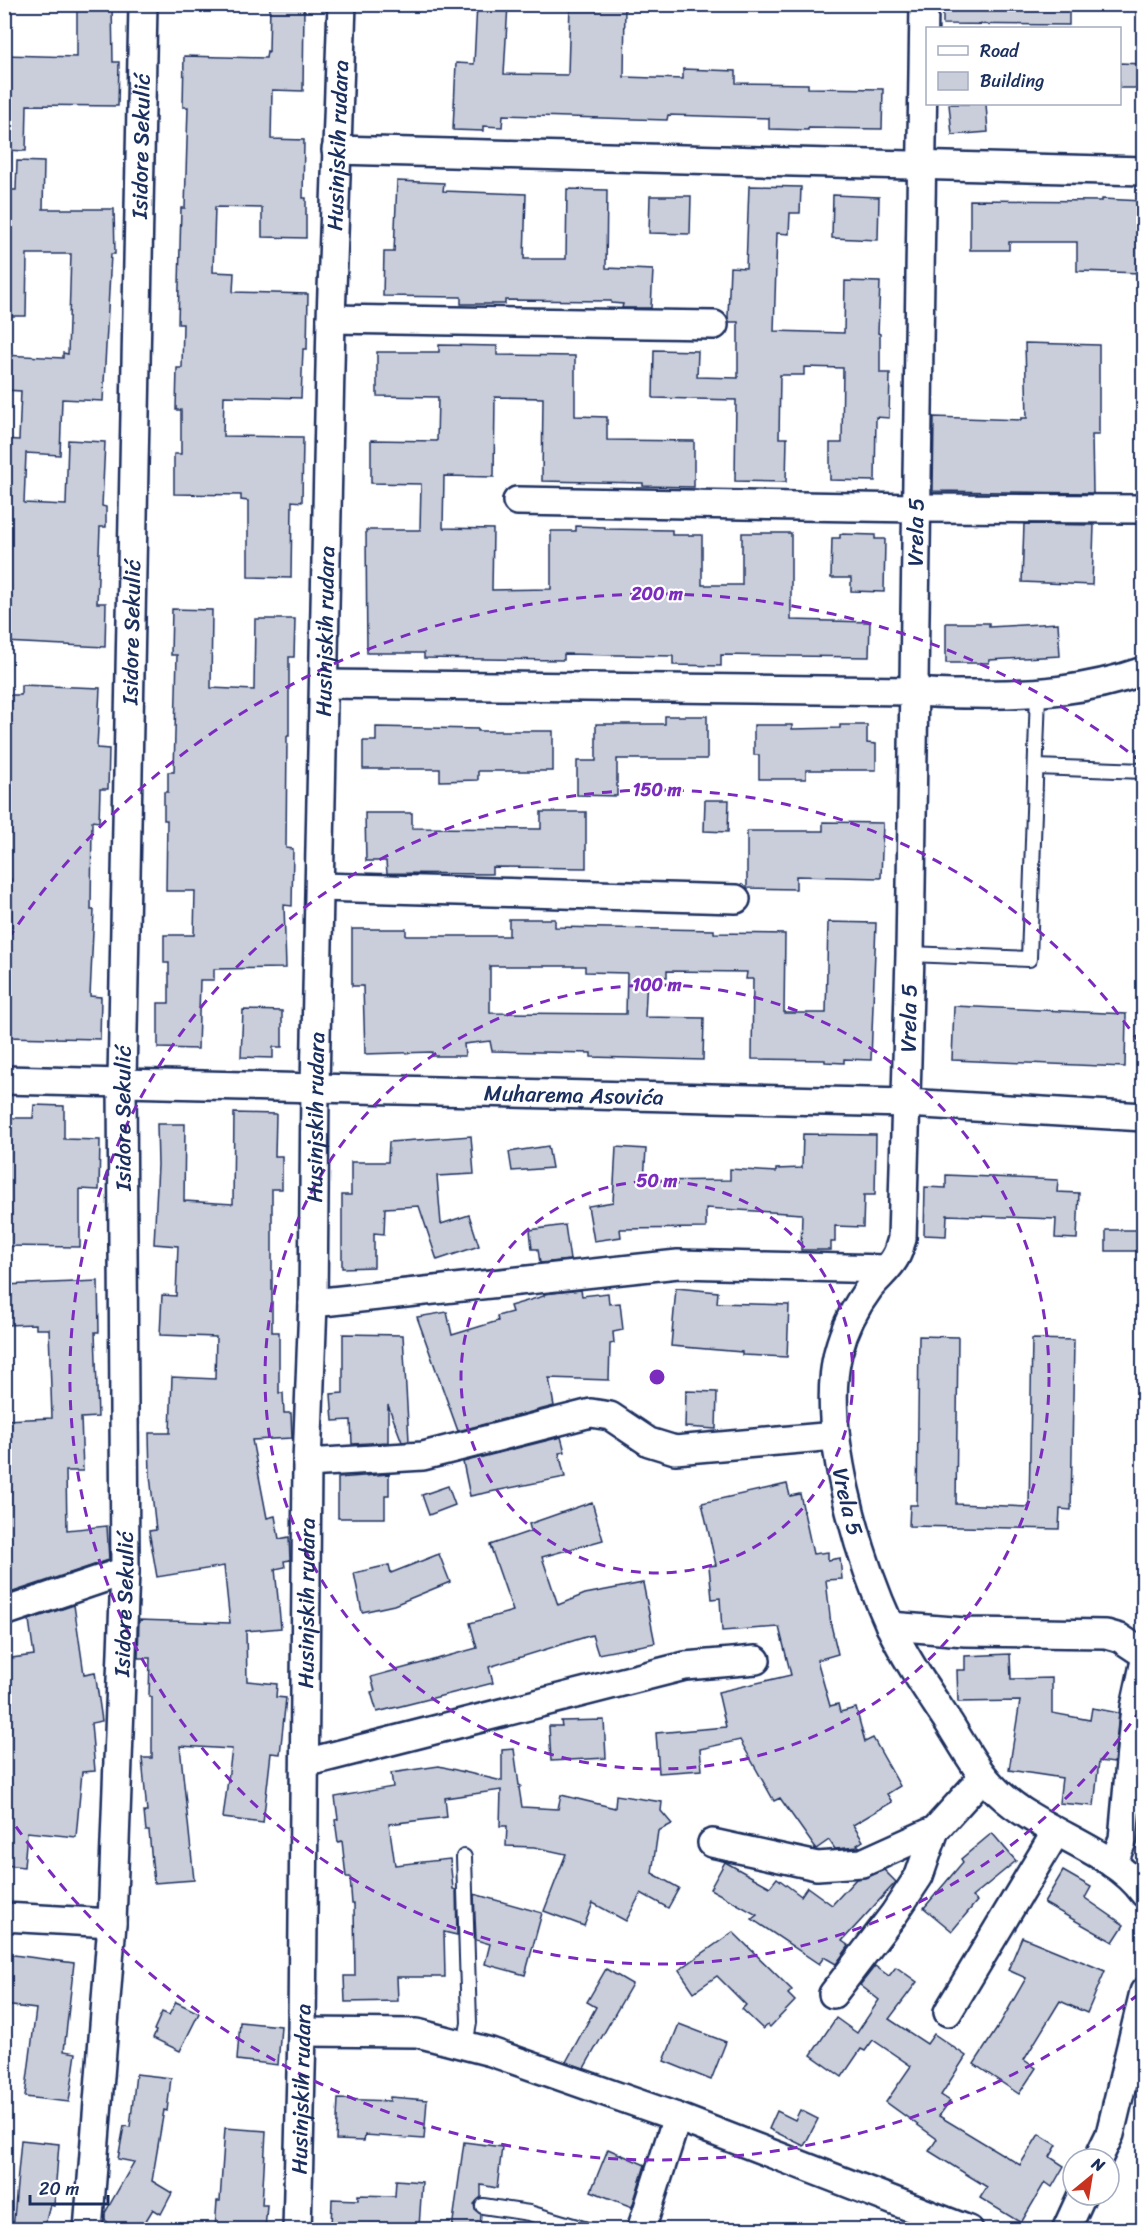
<svg xmlns="http://www.w3.org/2000/svg" width="1148" height="2234" font-family="Sriracha,sans-serif">
  <rect width="100%" height="100%" fill="#fff"/>
  <filter id="ink" filterUnits="userSpaceOnUse"><feTurbulence type="fractalNoise" baseFrequency=".0167" numOctaves="2"/><feDisplacementMap in="SourceGraphic" scale="12" xChannelSelector="R" yChannelSelector="G"/><feConvolveMatrix kernelMatrix="1 2 1 2 8 2 1 2 1" color-interpolation-filters="sRGB"/></filter>
  <g filter="url(#ink)">
    <g fill="#caceda" stroke="#1b2f5e" stroke-width="1.5" fill-rule="evenodd">
      <path d="M77 4H112L113 62H119L118 106 27 105 26 151 4 150V55L77 57Z"/>
      <path d="M270 4H304L303 91 272 90 271 139 304 140 303 198H306V238L262 237V208L215 207 213 272 234 273 233 292 308 294 307 349H303L301 398 224 396 223 436 303 437 302 502 292 501 291 578 248 577V501L241 500V495L174 494V454H181V410H176L177 368H182L183 324H178L181 208H185L188 107H183L184 56 266 58 267 51 269 52Z"/>
      <path d="M477 4H508L504 74 568 75 570 4H625L624 77 683 79V69L736 71V83L808 84V88L883 89 882 129 808 128V130L769 129V118L668 115 667 120 503 115 502 127 483 126V131L453 130 456 63 474 64Z"/>
      <path d="M943 4H1069V25L943 24Z"/>
      <path d="M1119 63 1143 64V88H1119Z"/>
      <path d="M949 104H986L988 132 952 135Z"/>
      <path d="M17 161 44 162 43 209H114L115 254H111L103 401 62 399 60 455 26 453 24 503 66 505 68 440 105 442 102 506 106 507V527H100L97 603H106L105 647 4 642V439L19 440 21 391 4 390V355L63 358V353L68 354 71 254H27L26 316H4V190H16Z"/>
      <path d="M397 181 444 183 443 191 526 194 524 259H566L567 189 607 190 606 268 653 270 651 308H622L623 304 611 303V301L505 300V304H461V297L383 296 384 252H394Z"/>
      <path d="M749 186 801 187 800 213H790L789 234 777 233 774 331 844 333 845 281 880 282 878 333 880 334V373H890L889 418 876 417 875 481 830 480V443H842L843 368 804 367V375H780L779 438H787L786 482 735 481 736 400 653 398 654 350 698 351 697 377 738 378V322H729L728 317 730 267 746 268Z"/>
      <path d="M833 195 879 197 878 240 832 238Z"/>
      <path d="M650 196H691L690 234 649 233Z"/>
      <path d="M1102 199 1143 201 1142 273 1077 271V242H1009V250H970V200L1102 201Z"/>
      <path d="M1025 343 1099 345V435H1092L1093 493 933 491 934 417 1021 420V418H1027Z"/>
      <path d="M439 345 497 346V355L575 356V416L607 417V440L694 441V487L643 486V483L542 481 543 398 495 397 494 477 444 476 443 528 493 529 492 590 551 589V531H576V526L605 527V529L672 530V535H702V585H742V533H791V620L870 622 869 657 721 655V666L673 665V656L564 654V660L485 659 424 658V653H367L366 530H420L421 484 371 483V440L437 441 438 397 377 396V352H439Z"/>
      <path d="M1024 524 1094 525 1092 585 1022 582Z"/>
      <path d="M840 534 875 535V539H885L884 592 851 591V578H831L832 538H840Z"/>
      <path d="M172 609 212 610 211 688 254 690 255 619H295L294 657H289V736H287L286 848 293 849 292 906 284 905 286 968 214 969V980H200L198 1049 158 1048V1003H169V963H164V935H194L195 891H166L167 820H164V792H168V772H174L177 655H171Z"/>
      <path d="M946 623H989V627L1058 623 1060 656 989 660V663H946Z"/>
      <path d="M21 685 100 688 97 748 109 749 108 789H100L99 822 92 821 91 910H94L90 996 101 997 100 1039 4 1037V927H12L11 879H4V695H21Z"/>
      <path d="M665 716H707V759H617V796L577 795V761H596V724H665Z"/>
      <path d="M754 725H792V729L840 728V725H867V743L876 744V770H806V779H759V755H754Z"/>
      <path d="M376 727 478 729V731H553V771H478V780L440 781V769H363V741H376Z"/>
      <path d="M705 800H729L728 832 704 831Z"/>
      <path d="M541 812H586V868L492 867V874L387 873 386 861H366L365 813H412V828L541 829Z"/>
      <path d="M823 822 883 823 881 878 796 876V889L747 888V831H823Z"/>
      <path d="M509 919H555V927L714 930V933L785 934 784 1013H826L828 922 876 923 871 1060 844 1059V1063L825 1062V1060L752 1059 753 979H746L747 972 667 971V977L647 976 645 1017 704 1018 703 1060 591 1057V1053L492 1051 490 1041 464 1044 465 1056H432V1052L365 1054 363 986H352V929H406V936H509ZM490 966H585V972L627 973 626 1014 490 1013Z"/>
      <path d="M954 1006 1126 1014 1125 1067 952 1060Z"/>
      <path d="M243 1010 282 1011V1047H273V1058L241 1057Z"/>
      <path d="M34 1105 64 1106V1139L100 1140 99 1190 80 1189V1247L4 1246V1118H33Z"/>
      <path d="M234 1113 276 1114 275 1156H282V1189H272V1332H279V1393H283L284 1413H291L292 1438 252 1440 267 1518 275 1516 279 1539 289 1537 290 1560 284 1561 285 1567 275 1569 281 1628 246 1631 247 1681 277 1684 276 1697 286 1698 280 1754 271 1753 263 1823 223 1818 232 1749 180 1746 194 1880 154 1883 149 1831H146L144 1812H147L142 1758H152V1697H149L150 1658H138L139 1620 230 1623 224 1566 157 1577 149 1531 156 1530 150 1475 149 1433H170L172 1377 215 1379 216 1337 160 1335 162 1295 176 1296 178 1246 154 1244 158 1165 157 1124H185L184 1201 233 1204Z"/>
      <path d="M803 1134 876 1135 875 1195H864L863 1227 835 1226V1242H831V1250H801L802 1214 706 1208V1228L620 1229 621 1237 594 1241 588 1206 613 1202 616 1147 646 1149 644 1181 730 1180V1169L776 1172V1169L802 1168Z"/>
      <path d="M471 1136 474 1174 437 1176 441 1224 469 1215 479 1246 437 1260 419 1206 385 1208 384 1234 374 1233V1267L342 1268V1195H351V1162H388L389 1142Z"/>
      <path d="M548 1146 552 1168 512 1171 509 1152Z"/>
      <path d="M946 1175 1058 1180 1057 1192 1079 1193 1077 1239 1055 1238 1056 1219 947 1215 946 1236 924 1235 925 1187 946 1188Z"/>
      <path d="M565 1225 570 1260 540 1263 538 1249H532L530 1230Z"/>
      <rect x="1106" y="1230" width="37" height="21"/>
      <path d="M98 1281 99 1332H95L98 1417 81 1418 83 1471H66L67 1530 107 1526 109 1560 4 1595V1420L52 1418 49 1329H36V1324L4 1325V1285Z"/>
      <path d="M676 1288 718 1292 717 1303 789 1305 787 1357 742 1355V1352L671 1346Z"/>
      <path d="M581 1290 582 1296 608 1293 609 1304 620 1303 623 1330 613 1332 614 1343 610 1344 609 1380 549 1378 554 1406 458 1431 417 1317 447 1312 452 1335 498 1321 497 1316 512 1312 510 1306 544 1296V1294Z"/>
      <path d="M343 1334 403 1335 409 1441 402 1442 388 1405V1442L352 1444 351 1420 333 1421 331 1394 343 1393Z"/>
      <path d="M919 1336 958 1337 956 1504 1029 1507 1032 1339 1074 1340 1071 1510 1060 1509 1059 1529 909 1526 910 1505H917Z"/>
      <path d="M686 1391 717 1392 716 1429 685 1427Z"/>
      <path d="M561 1437 565 1452 559 1453 565 1477 470 1496 463 1462Z"/>
      <path d="M389 1474V1495H385V1518H338V1478Z"/>
      <path d="M787 1484 790 1496 800 1494 813 1554 828 1552V1560L840 1558 842 1579 826 1580 831 1625 838 1654 817 1660 830 1706 838 1704 840 1712 856 1708 865 1742 873 1738 900 1786 887 1794 892 1802 853 1825 863 1841 857 1845 860 1847H858L835 1849 829 1840 816 1849 780 1798 774 1801 740 1740 700 1749 702 1770 659 1773 656 1733 726 1727 718 1692 791 1675 779 1627 722 1631 720 1598 712 1599 709 1566 716 1565 702 1503Z"/>
      <path d="M448 1486 455 1505 429 1515 422 1495Z"/>
      <path d="M592 1502 603 1540 542 1557 558 1605 585 1594 643 1583 655 1643 598 1654 592 1635 489 1667 493 1683 377 1712 371 1692 375 1691 371 1677 477 1648 470 1623 513 1611 490 1545 531 1531 529 1524Z"/>
      <path d="M439 1554 450 1582 394 1605 362 1612 354 1573 389 1565 391 1573Z"/>
      <path d="M74 1605 84 1674 95 1672 102 1721 91 1723 95 1771 82 1772 76 1837 27 1832 24 1867 4 1865V1659L34 1655 29 1620Z"/>
      <path d="M1010 1654 1011 1679 1052 1678V1713L1090 1720 1092 1708 1119 1713 1114 1763 1099 1761 1094 1806 1059 1803 1062 1778 1009 1770 1020 1701 958 1702 957 1670H965V1656Z"/>
      <path d="M604 1720 606 1758 551 1761 549 1726H562L561 1721Z"/>
      <path d="M514 1749 519 1785 521 1786 519 1788 522 1807 558 1809 561 1795 615 1808 616 1795 662 1802 661 1811 672 1824 658 1831 652 1873 679 1888 668 1908 641 1893 626 1921 593 1903 584 1926 544 1911 566 1854 534 1847 506 1846 507 1826H500L501 1790 445 1798 447 1817 389 1824 395 1865 450 1859 453 1889 456 1890 457 1935 444 1932 445 1977H397L398 2001 345 2002 344 1976H355L354 1904H352L350 1877H346L342 1841 338 1842 335 1820 338 1819 335 1797 393 1787 391 1773 439 1766 502 1781V1750Z"/>
      <path d="M992 1833 1016 1861 972 1897 977 1901 952 1931 924 1908 963 1862 961 1859Z"/>
      <path d="M725 1862 770 1887 777 1878 801 1896 807 1887 832 1905 856 1879 868 1877 884 1870 896 1882 842 1941 849 1946 836 1964 824 1957 819 1964 752 1919 757 1915 710 1889Z"/>
      <path d="M1063 1871 1091 1887 1085 1898 1124 1925 1113 1942 1044 1903Z"/>
      <path d="M474 1894 542 1913 525 1975 485 1964 490 1944 476 1940Z"/>
      <path d="M733 1932 792 1990 788 1994 795 2001 770 2027 768 2025 763 2029 742 2009 746 2005 717 1976 694 1992 679 1970Z"/>
      <path d="M1022 1937 1105 1971 1087 2013 1060 2001 1024 2060 1036 2068 1019 2094 974 2064 998 2027 1026 1978 1008 1970Z"/>
      <path d="M6 1954 74 1963 64 2051 76 2053 69 2102 25 2097 36 2009 4 2005Z"/>
      <path d="M875 1966 889 1976 896 1967 917 1982 889 2019 927 2044 934 2034 966 2056 941 2095 950 2101 939 2116 1020 2165 1039 2134 1057 2145 1050 2157 1064 2166 1052 2187 1045 2182 1021 2223 980 2198 987 2187 929 2151 937 2139 886 2102 911 2066 873 2040 865 2051 861 2049 842 2077 811 2055 836 2018 857 2033 879 2000 860 1985Z"/>
      <path d="M606 1969 632 1984 584 2068 566 2062 596 2007 587 2002Z"/>
      <path d="M176 2002 199 2013 180 2051 153 2038 156 2031 154 2030 162 2012 169 2015Z"/>
      <path d="M240 2022 281 2026 278 2065 237 2060Z"/>
      <path d="M679 2024 726 2042 711 2080 664 2061Z"/>
      <path d="M136 2074 171 2078 167 2111 164 2110 152 2181 172 2193 161 2214 153 2209 141 2229H105L109 2223 105 2220V2213L134 2162 118 2159 124 2126 130 2127Z"/>
      <path d="M390 2097 427 2100 424 2139 365 2135 364 2141 336 2140 338 2099 390 2101Z"/>
      <path d="M800 2110 818 2119 804 2146 769 2129 777 2111 795 2120Z"/>
      <path d="M225 2128 266 2131 262 2205H267L265 2229H215L217 2201H220Z"/>
      <path d="M21 2140 59 2144 54 2206 50 2205 44 2229H13Z"/>
      <path d="M464 2142 502 2147 497 2188 481 2185V2197L474 2204 475 2210 481 2214 480 2229H452Z"/>
      <path d="M608 2149 645 2165 632 2207 591 2191Z"/>
      <path d="M396 2180 422 2182 419 2227 371 2224V2229H331L332 2199 358 2200V2195L395 2196Z"/>
    </g>
    <g fill="none" stroke-linecap="round" stroke-linejoin="round">
      <defs>
        <g id="service">
          <path d="M1036 767 1144 771"/>
          <path d="M910 954 1029 959 1038 693"/>
          <path d="M464 1857 469 2023 465 2045"/>
          <path d="M483 2206 529 2213 587 2230"/>
        </g>
        <g id="minor">
          <path id="s1" d="M924 4 910 954 902 1239C900 1244 899 1251 896 1256 890 1268 878 1277 870 1287 855 1307 844 1329 838 1353 820 1428 858 1556 890 1626 906 1660 928 1691 949 1723 964 1747 978 1774 999 1793 1041 1833 1112 1849 1144 1893"/>
          <path d="M336 150 1144 171"/>
          <path d="M331 319 714 325"/>
          <path d="M517 501 916 508 1144 509"/>
          <path d="M325 684 912 691C932 694 952 694 972 694 1033 695 1086 691 1144 671"/>
          <path d="M320 887 736 899"/>
          <path id="s2" d="M4 1080 906 1103 1144 1117"/>
          <path d="M313 1303 678 1264 886 1269"/>
          <path d="M307 1463 423 1456 591 1413 610 1416 649 1442 675 1450 835 1436"/>
          <path d="M4 1612 125 1571"/>
          <path d="M890 1626 965 1632 1106 1634 1120 1638 1144 1654"/>
          <path d="M305 1763 685 1666 756 1660"/>
          <path d="M712 1843 817 1866 862 1863 935 1830 983 1777"/>
          <path d="M1113 1864 1123 1839 1135 1707 1144 1665"/>
          <path d="M4 1917 112 1923"/>
          <path d="M833 1994 894 1914 919 1876 935 1830"/>
          <path d="M948 2012 1056 1832"/>
          <path d="M302 2032 417 2033 491 2052 677 2117 969 2230"/>
          <path d="M1098 2159 1110 2134 1144 1992"/>
          <path id="s3" d="M88 2230 112 1923 125 1571 122 1081 143 4"/>
          <path id="s4" d="M297 2230 302 2032 307 1463 313 1303 315 1087 331 319 342 4"/>
          <path d="M641 2230 677 2117"/>
          <path d="M1066 2230 1082 2195"/>
        </g>
      </defs>
      <use href="#service" stroke="#1b2f5e" stroke-width="18"/>
      <use href="#minor" stroke="#1b2f5e" stroke-width="32"/>
      <use href="#service" stroke="#fff" stroke-width="14"/>
      <use href="#minor" stroke="#fff" stroke-width="27"/>
    </g>
  </g>
  <g fill="none" stroke="#7b2cbf" stroke-width="3" stroke-dasharray="10 8">
    <circle cx="657" cy="1377" r="196"/>
    <circle cx="657" cy="1377" r="392"/>
    <path d="M1141 1709A587 587 0 1 1 1141 1045"/>
    <path d="M1139 1994A783 783 0 0 1 8 1815M8 939A783 783 0 0 1 1139 760"/>
  </g>
  <g text-anchor="middle" stroke-width="4.5" stroke-linejoin="round" paint-order="stroke">
    <g font-size="22" fill="#1b2f5e" stroke="#fff">
      <text dy="8" stroke="none"><textPath href="#s4" startOffset="2085">Husinjskih rudara</textPath></text>
      <text dy="8" stroke="none"><textPath href="#s3" startOffset="2085">Isidore Sekulić</textPath></text>
      <text transform="translate(915 532) rotate(-89)" y="8">Vrela 5</text>
      <text dy="8" stroke="none"><textPath href="#s4" startOffset="1599">Husinjskih rudara</textPath></text>
      <text dy="8" stroke="none"><textPath href="#s3" startOffset="1599">Isidore Sekulić</textPath></text>
      <text transform="translate(908 1018) rotate(-89)" y="8">Vrela 5</text>
      <text dy="8" stroke="none"><textPath href="#s2" startOffset="570">Muharema Asovića</textPath></text>
      <text dy="8" stroke="none"><textPath href="#s3" startOffset="1113">Isidore Sekulić</textPath></text>
      <text dy="8" stroke="none"><textPath href="#s4" startOffset="1113">Husinjskih rudara</textPath></text>
      <text dy="8" stroke="none"><textPath href="#s1" startOffset="1518">Vrela 5</textPath></text>
      <text dy="8" stroke="none"><textPath href="#s3" startOffset="627">Isidore Sekulić</textPath></text>
      <text dy="8" stroke="none"><textPath href="#s4" startOffset="627">Husinjskih rudara</textPath></text>
      <text dy="8" stroke="none"><textPath href="#s4" startOffset="141">Husinjskih rudara</textPath></text>
    </g>
  </g>
  <circle cx="657" cy="1377" r="9" fill="#7b2cbf" stroke="#fff" stroke-width="3"/>
  <g font-size="18" text-anchor="middle" font-weight="bold" fill="#7b2cbf" stroke="#fff" stroke-width="4.5" stroke-linejoin="round" paint-order="stroke">
    <text x="657" y="600">200 m</text>
    <text x="657" y="796">150 m</text>
    <text x="657" y="991">100 m</text>
    <text x="657" y="1187">50 m</text>
  </g>
  <rect width="1148" height="2234" fill="none" stroke="#fff" stroke-width="24"/>
  <rect x="12" y="12" width="1124" height="2210" fill="none" stroke="#1b2f5e" stroke-width="2" filter="url(#ink)"/>
  <rect x="926" y="27" width="195" height="78" fill="#ffffff" stroke="#a4acbf" stroke-width="1.5"/>
  <rect x="938" y="46" width="30" height="9" fill="#ffffff" stroke="#a4acbf" stroke-width="1.5"/>
  <text x="980" y="57" font-size="18" fill="#1b2f5e">Road</text>
  <rect x="938" y="72" width="30" height="18" fill="#caceda" stroke="#a4acbf" stroke-width="1.5"/>
  <text x="980" y="87" font-size="18" fill="#1b2f5e">Building</text>
  <g transform="translate(1091 2177) rotate(30)"><circle r="28" fill="#ffffff" stroke="#a4acbf" stroke-width="1.5"/>
  <path d="M0-4.5L10 22L0 15L-10 22Z" fill="#c8321e"/>
  <text y="-9" font-size="16" font-weight="bold" text-anchor="middle" fill="#1b2f5e">N</text>
  </g>
  <path d="M30 2195v9h78v-9" fill="none" stroke="#1b2f5e" stroke-width="3"/>
  <text x="39" y="2195" font-size="18" fill="#1b2f5e" stroke="#ffffff" stroke-width="4.5" paint-order="stroke">20 m</text>
</svg>
